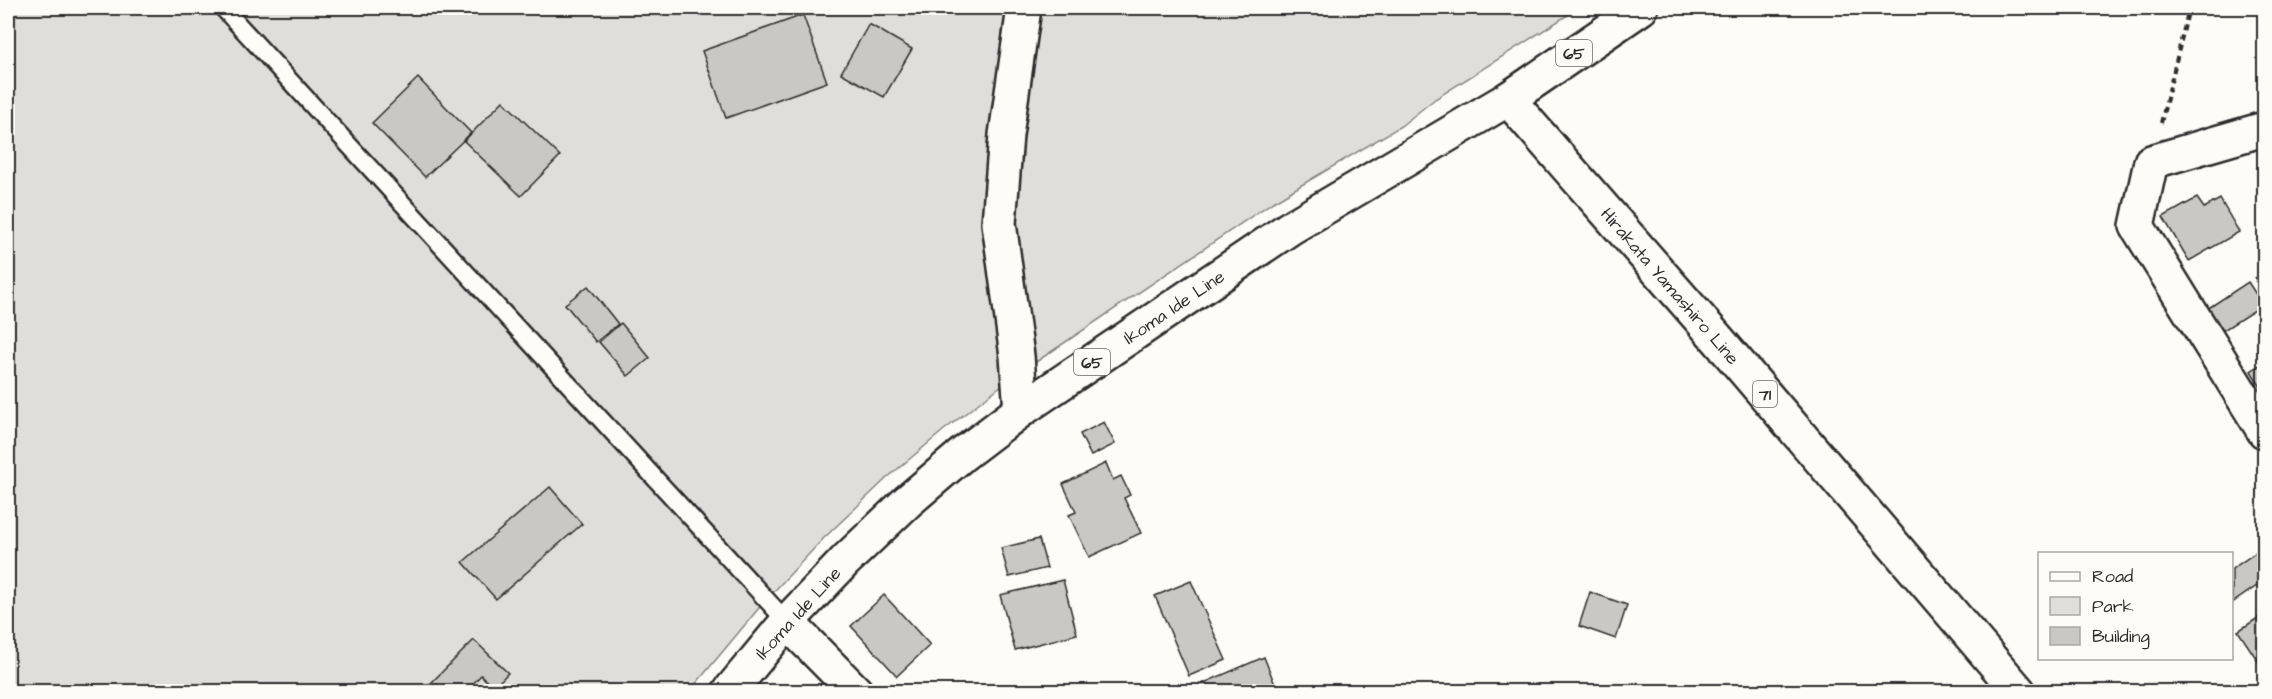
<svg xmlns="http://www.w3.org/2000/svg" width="2272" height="699" font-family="'Architects Daughter',sans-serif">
  <rect width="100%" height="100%" fill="#fdfcf7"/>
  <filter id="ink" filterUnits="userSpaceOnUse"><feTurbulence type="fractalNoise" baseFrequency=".0167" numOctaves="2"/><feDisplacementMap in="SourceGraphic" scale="12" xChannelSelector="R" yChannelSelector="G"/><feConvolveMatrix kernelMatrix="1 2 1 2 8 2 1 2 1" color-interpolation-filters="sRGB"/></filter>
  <g filter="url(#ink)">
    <path fill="#dfdeda" stroke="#858482" stroke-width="1.5" d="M8 8H1579L1435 99 1401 126 1273 202 1002 385 944 430 887 478 824 538 764 602 689 692 8 691Z"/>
    <g fill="#c9c8c4" stroke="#2b2b2b" stroke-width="1.5">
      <path d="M803 15 827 82 726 118 702 51Z"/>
      <path d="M869 24 912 49 884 97 841 73Z"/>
      <path d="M418 78 471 133 425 177 372 123Z"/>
      <path d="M503 101 560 156 521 196 464 141Z"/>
      <path d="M2197 198 2204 208 2220 199 2239 232 2189 261 2163 217Z"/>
      <path d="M2264 273V294L2255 278Z"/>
      <path d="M2248 282 2263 305 2222 331 2207 309Z"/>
      <path d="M588 286 618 324 596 342 565 304Z"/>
      <path d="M621 323 650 358 628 376 599 342Z"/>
      <path d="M2264 362V392L2251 371Z"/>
      <path d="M1104 422 1115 444 1091 456 1080 434Z"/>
      <path d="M1106 463 1113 480 1121 476 1130 495 1124 498 1141 533 1089 557 1069 515 1076 512 1063 484Z"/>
      <path d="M550 487 582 524 496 599 463 562Z"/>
      <path d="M1039 539 1047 568 1009 577 1001 548Z"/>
      <path d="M2264 547V581L2232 603V569Z"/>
      <path d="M1063 580 1077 634 1015 650 1000 595Z"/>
      <path d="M1191 581 1226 660 1189 676 1155 596Z"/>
      <path d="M1590 592 1627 605 1616 639 1579 626Z"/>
      <path d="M884 595 930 645 897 676 851 626Z"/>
      <path d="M2264 614V670L2238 631Z"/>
      <path d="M474 640 508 673 493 688 481 675 465 692H422Z"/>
      <path d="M1264 657 1278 692H1194L1192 688Z"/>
    </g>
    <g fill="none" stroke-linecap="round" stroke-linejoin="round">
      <defs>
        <path id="service" d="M223 8 787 622"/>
        <g id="minor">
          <path d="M2264 129 2151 162 2137 226 2264 431"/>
          <path d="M1021 410 1017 356 999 223 1006 135 1024 8"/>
          <path d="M787 622 856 692"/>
        </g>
        <g id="primary">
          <path d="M1508 99 1715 336 2019 692"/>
          <path d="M729 692 787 622 846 560 908 501 963 454 1021 410 1290 228 1508 99 1641 8"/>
        </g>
      </defs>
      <use href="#service" stroke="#2b2b2b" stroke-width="21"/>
      <use href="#minor" stroke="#2b2b2b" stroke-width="38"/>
      <use href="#primary" stroke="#2b2b2b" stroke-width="38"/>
      <path stroke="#2b2b2b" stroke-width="4" stroke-dasharray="6 4.5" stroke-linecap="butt" d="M2161 123 2189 8"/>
      <use href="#service" stroke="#fdfcf7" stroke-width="16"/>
      <use href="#minor" stroke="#fdfcf7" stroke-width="33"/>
      <use href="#primary" stroke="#fdfcf7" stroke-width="33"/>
    </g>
  </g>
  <g text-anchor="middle" stroke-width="4.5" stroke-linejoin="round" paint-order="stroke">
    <g fill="#fdfcf7" stroke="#6a6a68" stroke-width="1.5">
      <rect x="1556" y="40" width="36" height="26" rx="4.5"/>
      <rect x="1074" y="349" width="36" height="26" rx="4.5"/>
      <rect x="1753" y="381" width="24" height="26" rx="4.5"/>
    </g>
    <g font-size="16" font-weight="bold" fill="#2b2b2b">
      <text x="1574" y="59">65</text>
      <text x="1092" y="368">65</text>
      <text x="1765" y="400">71</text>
    </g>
    <g font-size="18" fill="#2b2b2b" stroke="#fdfcf7">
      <text transform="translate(1670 286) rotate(49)" y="6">Hirakata Yamashiro Line</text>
      <text transform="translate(1174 307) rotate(-34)" y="6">Ikoma Ide Line</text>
      <text transform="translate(798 613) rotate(-48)" y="6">Ikoma Ide Line</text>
    </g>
  </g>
  <rect width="2272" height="699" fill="none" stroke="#fdfcf7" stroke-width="30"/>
  <rect x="15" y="15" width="2242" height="669" fill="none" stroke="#2b2b2b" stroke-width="2" filter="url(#ink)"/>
  <rect x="2038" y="552" width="195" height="108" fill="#fdfcf7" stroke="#a9a8a5" stroke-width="1.5"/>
  <rect x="2050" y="572" width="30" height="9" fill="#fdfcf7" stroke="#a9a8a5" stroke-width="1.5"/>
  <text x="2092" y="582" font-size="18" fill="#2b2b2b">Road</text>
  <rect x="2050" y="597" width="30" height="18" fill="#dfdeda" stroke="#a9a8a5" stroke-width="1.5"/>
  <text x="2092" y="612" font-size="18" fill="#2b2b2b">Park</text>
  <rect x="2050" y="627" width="30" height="18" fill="#c9c8c4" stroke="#a9a8a5" stroke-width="1.5"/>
  <text x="2092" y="642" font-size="18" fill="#2b2b2b">Building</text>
</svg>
